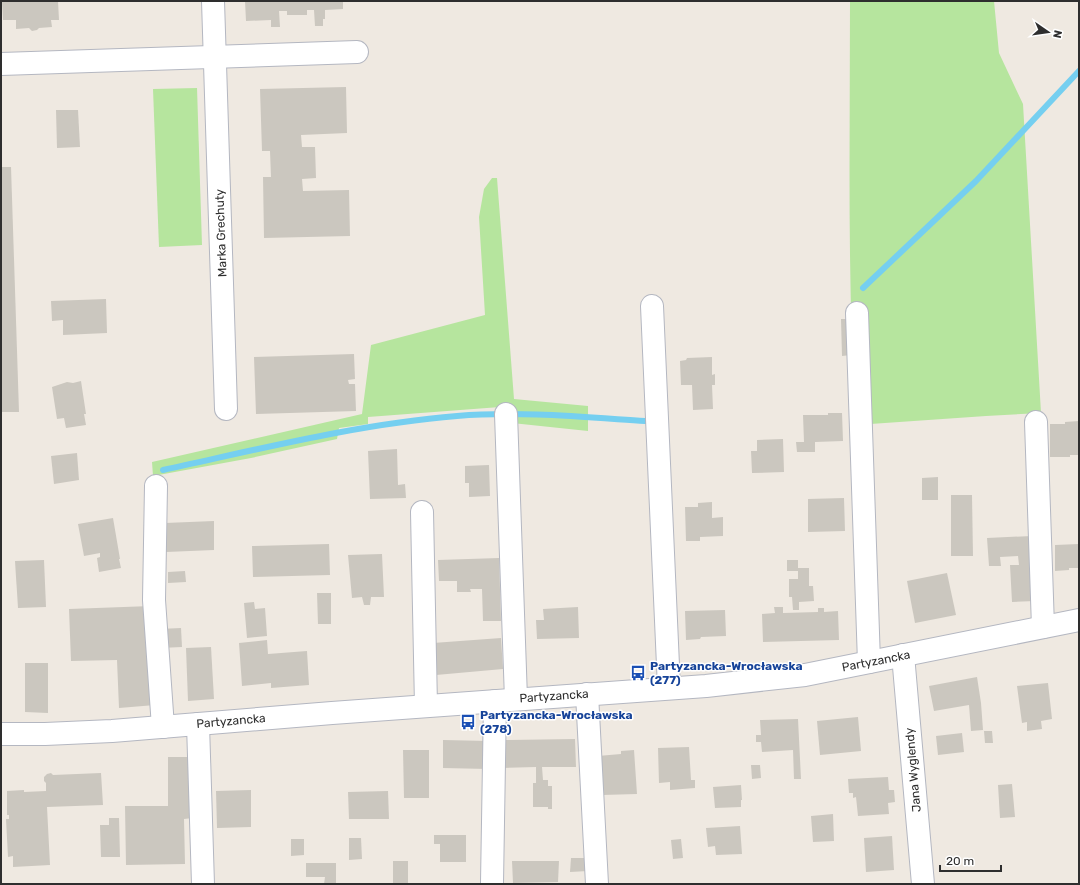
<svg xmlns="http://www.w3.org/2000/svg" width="1080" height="885" font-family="Rubik,sans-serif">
  <rect width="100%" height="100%" fill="#efe9e1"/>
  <g fill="#b6e59e">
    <path d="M850 1H994L999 53 1023 104 1041 413 986 416 856 425C847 284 850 142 850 1Z"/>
    <path d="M197 88 202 245 159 247 153 89Z"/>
    <path d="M492 178H497L514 399 588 406V431L512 423 500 407 368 417V424L339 428 337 439 251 458 153 476 152 462 362 414 371 345 485 315 479 217 484 189Z"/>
  </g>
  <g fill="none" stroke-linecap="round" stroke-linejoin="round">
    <g stroke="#75cff0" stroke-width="6">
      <path d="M863 288 976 181 1079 71"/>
      <path d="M163 470C260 449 358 424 457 416 519 411 583 417 645 421"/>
    </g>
  </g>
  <g fill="#cbc7bf">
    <path d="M2 1H58L59 20H51L52 27 39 28 37 30 32 31 29 28 16 29V20H3Z"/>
    <path d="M245 1H343V9L325 10V19H323V26H315L314 10H307V15H287V11H279L280 27H271V20L246 21Z"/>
    <path d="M346 87 347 133 301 135 302 147H315L316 178 302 179 303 191 349 190 350 236 264 238 263 177H271L270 151H262L260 89Z"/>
    <path d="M56 110H78L80 147 57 148Z"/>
    <path d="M1 167H11L19 412H1Z"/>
    <path d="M106 299 107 333 63 335V320L52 321 51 301Z"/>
    <path d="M841 319H850L851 355 842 356Z"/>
    <path d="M354 354 355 379 348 380 349 384H355L356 411 256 414 254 357Z"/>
    <path d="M712 357V375L715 374V385H712L713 409 693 410 692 385H681L680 361 686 360 687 358Z"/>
    <path d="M81 381 86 414H84L86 425 66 428 64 418 57 419 52 387 67 382 73 383Z"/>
    <path d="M828 413H842L843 441 815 442V452H797L796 442H804L803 415H828Z"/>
    <path d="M1079 421V455H1070V457H1050V424H1065V422Z"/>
    <path d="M783 439 784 472 752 473 751 451H757V440Z"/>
    <path d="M397 449 398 485 405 484 406 498 370 499 368 451Z"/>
    <path d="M77 453 79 480 54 484 51 456Z"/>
    <path d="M489 465 490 496 469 497V483H465V466Z"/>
    <path d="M938 477V500H922V478Z"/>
    <path d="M951 495H972L973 556H951Z"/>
    <path d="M844 498 845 531 808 532V499Z"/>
    <path d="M712 502V518L723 517V536L700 537V541H686L685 507H698V503Z"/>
    <path d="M113 518 120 559H119L121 568 99 572 97 558 100 557V553L84 556 78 524Z"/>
    <path d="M214 521V550L166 552 165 523Z"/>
    <path d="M1032 536 1035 601 1012 602 1010 565H1019L1018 556 1000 557 1001 566H989L987 538Z"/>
    <path d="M329 544 330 575 253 577 252 546Z"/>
    <path d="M1079 544V568H1069V570L1055 571V545Z"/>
    <path d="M382 554 384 597H371L370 605H364L362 597 352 598 348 555Z"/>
    <path d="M499 558 501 621H483L482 589H470L471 592H457V581H439L438 560Z"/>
    <path d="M44 560 46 607 18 608 15 561Z"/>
    <path d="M787 560H798V568H809V586H813L814 601 799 602V610H793L792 597H789V579H798V571H787Z"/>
    <path d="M185 571 186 582 168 583V572Z"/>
    <path d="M947 573 956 615 915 623 907 581Z"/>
    <path d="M317 593H331V624H318Z"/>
    <path d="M254 602 255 609 265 608 267 636 247 638 244 603Z"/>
    <path d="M151 606 155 705 119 708 117 660 71 661 69 609Z"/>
    <path d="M578 607 579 638 537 639 536 620H544L543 609Z"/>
    <path d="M774 607H783V613L818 612V608H824V612L838 611 839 640 763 642 762 614 775 613Z"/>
    <path d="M725 610 726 636 701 637 700 639 686 640 685 611Z"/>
    <path d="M181 628 182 647 160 648 159 629Z"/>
    <path d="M501 638 503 669 436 675 433 643Z"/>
    <path d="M267 640 268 654 307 651 309 685 271 688V683L242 686 239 643Z"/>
    <path d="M211 647 214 699 188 701 186 648Z"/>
    <path d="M25 663H48V713L25 712Z"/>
    <path d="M977 677 981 703 983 730 971 731 969 705 934 711 929 686Z"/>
    <path d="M1048 683 1052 719 1041 721 1042 729 1027 731V722L1022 723 1017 686Z"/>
    <path d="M858 717 861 751 820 755 817 721Z"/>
    <path d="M798 719 801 779H794L793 750 762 752 761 742H756V735H761L760 720Z"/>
    <path d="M984 731H992L993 743H985Z"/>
    <path d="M962 733 964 752 938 755 936 736Z"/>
    <path d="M575 739 576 767H542L543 780H548V786H552V809H548V807H533V783H536V767L502 768V740Z"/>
    <path d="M443 740 489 741 488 769 443 768Z"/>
    <path d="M689 747 691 780H695V788L670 790V782L659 783 658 748Z"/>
    <path d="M403 750H429V798H404Z"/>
    <path d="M634 750 637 794 602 795 598 756 621 754V751Z"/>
    <path d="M168 757H192L193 818 184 819 185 864 126 865 125 806H168Z"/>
    <path d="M751 765H760L761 778 752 779Z"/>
    <path d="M51 773 53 775 101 773 103 805 47 807 50 865 13 867V856L8 857 6 819H9V815H7V791L24 790V792L46 791V783L44 781V777L47 774Z"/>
    <path d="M888 777 889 790H894L895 802 888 803 889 814 858 816 856 797 853 798V793H849L848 779Z"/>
    <path d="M1012 784 1015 817 1000 818 998 785Z"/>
    <path d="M741 785 742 800H741V807L715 808 713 787Z"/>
    <path d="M251 790V827L217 828 216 791Z"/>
    <path d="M388 791 389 819H349L348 792Z"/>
    <path d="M833 814 834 841 813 842 811 816Z"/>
    <path d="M109 818H119L120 857H101L100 825H109Z"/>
    <path d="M740 826 742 854 716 855 715 846 708 847 706 828Z"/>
    <path d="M434 835H466V862H440V844H434Z"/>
    <path d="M892 836 894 870 866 872 864 838Z"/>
    <path d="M349 838H361L362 859 349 860Z"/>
    <path d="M291 839H304V855L291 856Z"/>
    <path d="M681 839 683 858 673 859 671 840Z"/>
    <path d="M571 858H588V871L570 872Z"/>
    <rect x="393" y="861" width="15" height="23"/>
    <path d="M512 861H559L558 882 513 883Z"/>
    <path d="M306 863H336V884H324L325 877H306Z"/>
  </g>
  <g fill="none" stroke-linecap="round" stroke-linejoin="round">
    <defs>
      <g id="street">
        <path d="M213 1 226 409"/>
        <path d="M1 64 357 52"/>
        <path d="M652 306 669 688"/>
        <path d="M857 313 869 662"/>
        <path d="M506 414 516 699"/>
        <path d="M1036 422 1043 627"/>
        <path d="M156 486 154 600 163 727"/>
        <path d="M422 512 426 706"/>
        <path d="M903 655 923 884"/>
        <path d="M587 694 597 884"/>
        <path d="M198 724 203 884"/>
        <path d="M492 883 495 701"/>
      </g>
      <path id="secondary" d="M1 734H45L112 731 332 713 706 686 805 675 1079 620"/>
    </defs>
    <use href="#street" stroke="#b4b7c1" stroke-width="24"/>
    <use href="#secondary" stroke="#b4b7c1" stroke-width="24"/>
    <use href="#street" stroke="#fff" stroke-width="22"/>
    <use href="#secondary" stroke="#fff" stroke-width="22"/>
  </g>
  <defs>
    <symbol id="bus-bare" viewBox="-9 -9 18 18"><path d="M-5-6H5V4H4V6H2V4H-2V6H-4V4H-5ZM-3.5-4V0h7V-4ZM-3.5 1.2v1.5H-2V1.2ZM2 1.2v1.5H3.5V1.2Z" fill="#1a4fb4" stroke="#fff" stroke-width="2.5" paint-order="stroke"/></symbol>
  </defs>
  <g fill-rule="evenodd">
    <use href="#bus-bare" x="627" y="662" width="22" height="22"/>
    <use href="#bus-bare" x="457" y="711" width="22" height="22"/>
  </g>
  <g text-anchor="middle" stroke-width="3" stroke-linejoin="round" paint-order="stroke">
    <g font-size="12" fill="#2e2e2e" stroke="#fff">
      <text transform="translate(221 233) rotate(-92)" y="4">Marka Grechuty</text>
      <text transform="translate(876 661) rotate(-11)" y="4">Partyzancka</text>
      <text transform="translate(554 696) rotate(-4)" y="4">Partyzancka</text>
      <text transform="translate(231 721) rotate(-5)" y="4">Partyzancka</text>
      <text transform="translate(913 770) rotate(-95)" y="4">Jana Wyglendy</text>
    </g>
    <g font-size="12" font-weight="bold" fill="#164399" stroke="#fff" text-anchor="start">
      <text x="650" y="670">Partyzancka-Wrocławska<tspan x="650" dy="14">(277)</tspan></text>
      <text x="480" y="719">Partyzancka-Wrocławska<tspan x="480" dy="14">(278)</tspan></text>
    </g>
  </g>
  <rect width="1080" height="885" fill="none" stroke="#2e2e2e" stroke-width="4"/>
  <g transform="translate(1048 32) rotate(103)" stroke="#ffffff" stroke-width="3" paint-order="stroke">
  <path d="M0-3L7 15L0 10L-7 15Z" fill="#2e2e2e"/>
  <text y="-6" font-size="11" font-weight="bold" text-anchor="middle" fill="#2e2e2e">N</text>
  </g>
  <path d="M940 865v6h61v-6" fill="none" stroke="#2e2e2e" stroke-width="2"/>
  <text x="946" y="865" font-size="12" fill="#2e2e2e" stroke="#ffffff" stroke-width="3" paint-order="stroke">20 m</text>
</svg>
